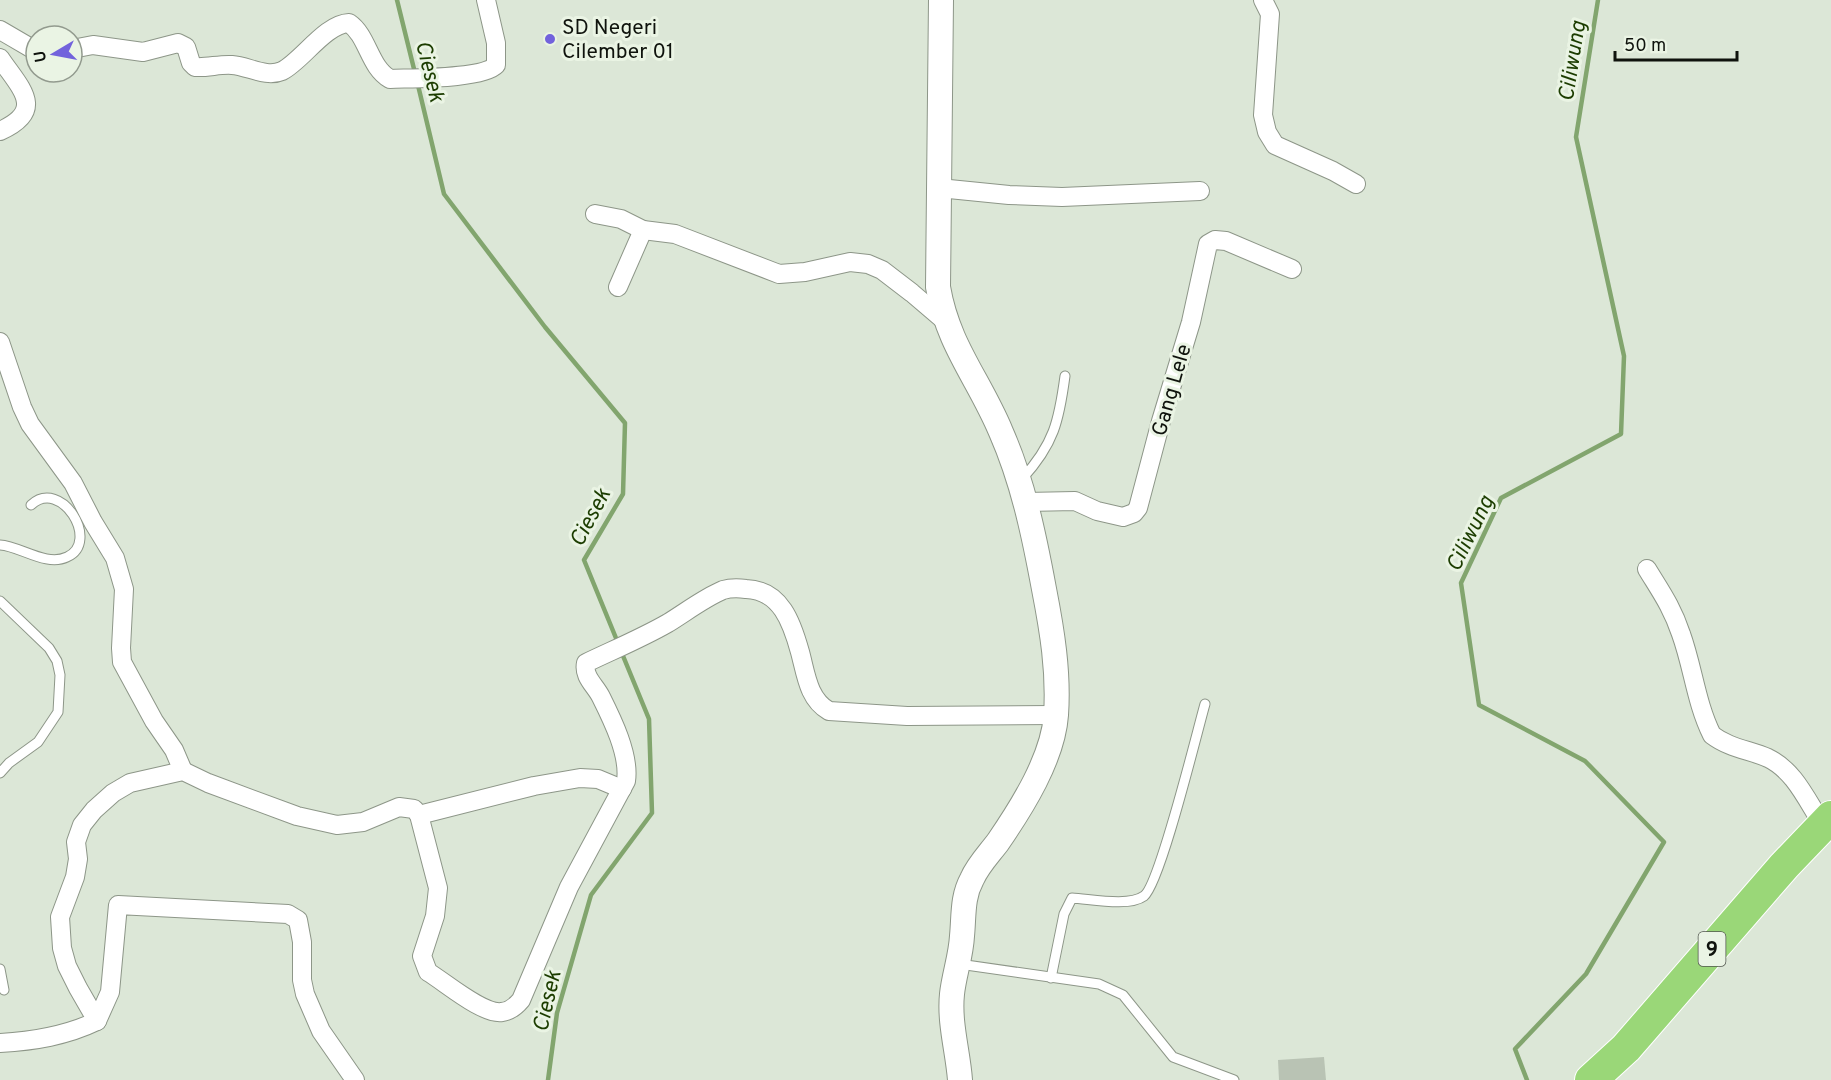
<svg xmlns="http://www.w3.org/2000/svg" width="1831" height="1080" font-family="Overpass,sans-serif">
  <rect width="100%" height="100%" fill="#dce7d7"/>
  <g fill="none" stroke-linecap="round" stroke-linejoin="round">
    <g stroke="#82a56e" stroke-width="4.5">
      <path d="M397 0 415 73"/>
      <path d="M417 81 444 194 545 327 625 423 623 494 584 560 618 643"/>
      <path d="M548 1080 557 1013 591 895 652 813 649 719 621 651"/>
      <path d="M1527 1080 1515 1049 1586 974 1664 842 1585 761 1479 705 1461 583 1501 498 1621 434 1624 356 1576 137 1598 0"/>
    </g>
  </g>
  <path fill="#b9c3b4" d="M1324 1057 1326 1080H1279L1278 1060Z"/>
  <g fill="none" stroke-linecap="round" stroke-linejoin="round">
    <defs>
      <g id="lane">
        <path d="M1022 479C1054 444 1059 421 1065 376"/>
        <path d="M0 545C20 546 46 567 67 557 101 542 61 477 31 505"/>
        <path d="M0 601 49 648 57 661 60 675 58 712 38 742 9 763 0 773"/>
        <path d="M959 964 1099 984 1123 995 1173 1057 1234 1080"/>
        <path d="M0 969 4 990"/>
        <path d="M1051 978 1064 914 1072 898C1091 899 1129 907 1144 896 1160 884 1197 732 1205 704"/>
      </g>
      <g id="street">
        <path d="M1263 0 1270 14 1263 115 1267 132 1275 145 1333 171 1356 184"/>
        <path d="M0 30 36 51"/>
        <path d="M72 49 93 45 143 52 178 43 186 47 191 63 195 67C207 68 220 64 232 65 248 66 266 78 282 71 302 61 325 24 349 23 368 36 369 67 390 79 412 78 483 79 496 65V43L486 0"/>
        <path d="M0 58C20 88 47 110 0 131"/>
        <path d="M939 188 1009 195 1062 197 1200 191"/>
        <path d="M595 214 621 219 643 230 675 234 779 274 805 272 850 262 868 264 882 270 912 293 946 322"/>
        <path d="M618 287 643 230"/>
        <path d="M0 342 22 407 30 424 73 483 93 522 115 558 124 589 121 648 122 662 154 721 174 750 183 771"/>
        <path d="M1026 502 1075 501 1097 511 1123 517 1134 513 1138 508 1161 421 1191 322 1208 244 1215 240 1226 241 1292 269"/>
        <path d="M1647 569C1661 592 1672 607 1681 634 1693 667 1696 703 1712 735 1729 748 1750 750 1768 758 1795 771 1807 801 1823 825"/>
        <path d="M419 815 534 786 580 778 598 779 622 789"/>
        <path d="M97 1021 110 992 118 905 288 914 298 920 302 942V980L305 994 321 1031 355 1080"/>
        <path d="M0 1043C34 1041 66 1036 97 1021L78 988 67 966 62 948 60 917 75 877 78 859 76 842 82 825 94 810 113 793 130 783 183 771 208 783 297 816 337 825 363 822 399 807 414 809 419 815 438 888 435 916 422 956 428 972C445 982 483 1015 502 1012 510 1011 516 1006 521 1000L569 887 626 781C630 755 612 719 601 697 595 685 583 677 586 663 613 650 642 638 668 623 686 612 704 598 723 590 730 588 738 588 746 589 781 590 792 623 800 652 806 674 808 699 829 711L907 716 1056 715"/>
      </g>
      <path id="secondary" d="M941 0 938 287C948 346 979 379 1001 432 1023 482 1034 535 1044 589 1052 630 1059 672 1056 715 1053 758 1022 807 998 842 989 854 978 865 972 879 962 897 964 916 962 936 961 956 954 975 952 994 949 1023 958 1052 960 1080"/>
      <path id="highway" d="M1591 1080 1626 1048 1784 866 1831 817"/>
    </defs>
    <use href="#lane" stroke="#8d9688" stroke-width="11"/>
    <use href="#street" stroke="#8d9688" stroke-width="20"/>
    <use href="#secondary" stroke="#8d9688" stroke-width="26"/>
    <use href="#highway" stroke="#fff" stroke-width="34"/>
    <use href="#lane" stroke="#fff" stroke-width="9"/>
    <use href="#street" stroke="#fff" stroke-width="18"/>
    <use href="#secondary" stroke="#fff" stroke-width="24"/>
    <use href="#highway" stroke="#9ad778" stroke-width="32"/>
  </g>
  <circle fill="#7262dc" stroke="#eaf4e4" stroke-width="2" cx="550" cy="39" r="6"/>
  <g text-anchor="middle" stroke-width="6" stroke-linejoin="round" paint-order="stroke">
    <rect fill="#eaf4e4" stroke="#51564e" stroke-width="1.5" x="1698.5" y="932" width="27" height="34" rx="4.5"/>
    <g font-size="20" font-weight="bold" fill="#0f130d">
      <text x="1712" y="956">9</text>
    </g>
    <g font-size="21" fill="#0f130d" stroke="#eaf4e4" text-anchor="start">
      <text x="562" y="34">SD Negeri<tspan x="562" dy="24">Cilember 01</tspan></text>
    </g>
    <g font-size="21" fill="#0f130d" stroke="#eaf4e4">
      <text transform="translate(1171 390) rotate(-74)" y="7">Gang Lele</text>
    </g>
    <g font-size="22" font-style="italic" fill="#1c3d00" stroke="#eaf4e4">
      <text transform="translate(1571 61) rotate(-81)" y="8">Ciliwung</text>
      <text transform="translate(431 71) rotate(76)" y="8">Ciesek</text>
      <text transform="translate(589 517) rotate(-62)" y="8">Ciesek</text>
      <text transform="translate(1469 533) rotate(-64)" y="8">Ciliwung</text>
      <text transform="translate(546 1001) rotate(-77)" y="8">Ciesek</text>
    </g>
  </g>
  <g transform="translate(54 54) rotate(260)"><circle r="28" fill="#eaf4e4" stroke="#929a8e" stroke-width="1.5"/>
  <path d="M0-4.5L10 22L0 15L-10 22Z" fill="#7262dc"/>
  <text y="-9" font-size="16" font-weight="bold" text-anchor="middle" fill="#0f130d">U</text>
  </g>
  <path d="M1615 51v9h122v-9" fill="none" stroke="#0f130d" stroke-width="3"/>
  <text x="1624" y="51" font-size="18" fill="#0f130d" stroke="#eaf4e4" stroke-width="4.5" paint-order="stroke">50 m</text>
</svg>
